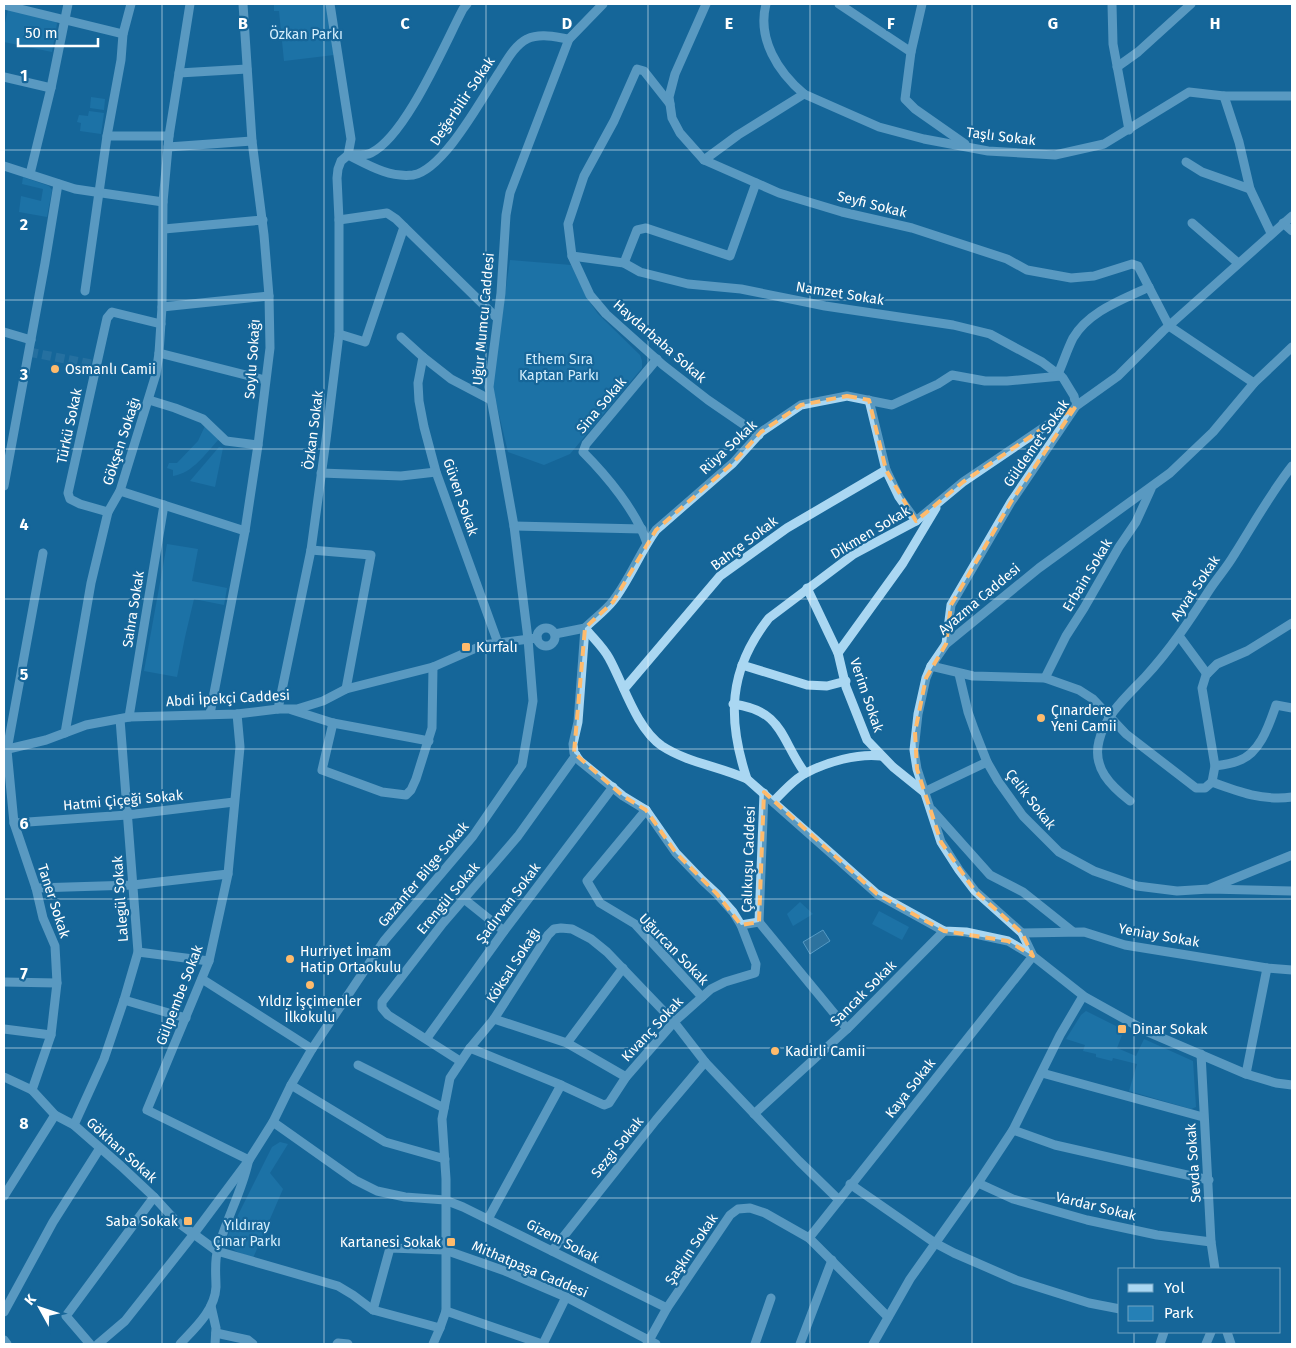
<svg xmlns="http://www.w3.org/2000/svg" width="1296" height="1348" font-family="'Fira Sans',sans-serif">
  <rect width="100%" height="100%" fill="#166699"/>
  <g fill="#2580b6">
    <path d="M274 4H326L334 55 284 61 279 11H274Z"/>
    <path d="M8 10 56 21 57 24 52 52 4 42V27Z"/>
    <path d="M91 97 105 99 104 110 90 108Z"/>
    <path d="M89 111 104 113 101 134 80 131 81 123 77 122 79 115 88 116Z"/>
    <path d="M23 177 49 186 52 190 47 217 19 212 21 196 41 201 43 189 22 184Z"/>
    <path d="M510 260 571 265 587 298 598 314 640 355 642 361V368L570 454 544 465 508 452 492 385Z"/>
    <path d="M205 426 220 438C206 453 193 473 173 476V470L167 468 169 463H177L198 441Z"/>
    <path d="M219 447 223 448 215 487 190 481Z"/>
    <path d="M167 544 198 549 192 581 227 588 224 605 194 599 185 637 177 677 144 671Z"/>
    <path d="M800 902 813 914 793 926 787 914Z"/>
    <path d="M879 911 909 927 902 940 872 924Z"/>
    <path d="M1086 1011 1124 1030 1117 1048 1136 1056 1144 1039 1193 1061 1196 1107 1191 1109 1129 1091 1137 1064 1113 1058 1112 1061 1096 1057V1054L1083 1051 1085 1045 1066 1039 1081 1015Z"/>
    <path d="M280 1142 288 1144 270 1173 283 1189 253 1258C241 1253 229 1252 227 1237L272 1147Z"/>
  </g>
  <path fill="#4b82a5" stroke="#9dd5f5" d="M823 930 830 941 810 954 803 942Z"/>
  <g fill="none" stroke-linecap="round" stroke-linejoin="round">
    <path stroke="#397da8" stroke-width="9" stroke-dasharray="9 4.5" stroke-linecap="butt" d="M29 352 96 365"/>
    <g stroke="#aad7f2" stroke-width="9">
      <path d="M330 4 351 139 348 155"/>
      <path d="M706 4 675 74 669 97 672 118 680 133 704 160 779 193 842 212 912 228 1007 259 1027 270 1071 278 1094 276 1132 264 1138 266 1169 326 1254 383"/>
      <path d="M766 4C757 39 778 72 804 94L879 127 924 139 988 151 1055 155 1104 144 1189 92 1224 96H1292"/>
      <path d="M839 4 911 52"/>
      <path d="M922 4 911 52 905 99 915 109 965 144"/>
      <path d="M1112 4 1113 44 1129 130"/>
      <path d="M4 5 123 34"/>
      <path d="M1117 67 1138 52 1191 4"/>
      <path d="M179 73 247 69"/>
      <path d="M4 77 51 88"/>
      <path d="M1224 96 1239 142 1250 189 1271 233"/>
      <path d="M670 104 644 71 637 69 614 121 584 176 568 224 572 256 590 295 606 314 663 365 708 400 759 435"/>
      <path d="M107 136H169"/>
      <path d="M168 147 252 141"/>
      <path d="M348 155C368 165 389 178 413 175 444 170 483 96 500 71 507 60 515 45 527 39 540 33 555 37 569 39"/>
      <path d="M348 155C355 155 365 156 371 153 406 136 444 45 463 9L467 4"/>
      <path d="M704 160 738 135 804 94"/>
      <path d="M1186 162 1202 172 1250 189"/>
      <path d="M4 166 75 189 163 202"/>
      <path d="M30 174 51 88 68 4"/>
      <path d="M339 220 387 213 396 219 497 318"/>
      <path d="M1192 223 1238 263"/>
      <path d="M1283 223 1292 231"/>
      <path d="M164 229 263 220"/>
      <path d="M572 256 624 263 640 272 688 284 741 289 825 306 953 325 990 334 1042 362 1063 378 1074 396 1076 406"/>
      <path d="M624 263 637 230 646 228 730 256 756 183"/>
      <path d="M85 291 107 136 121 60 123 34 131 4"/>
      <path d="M162 307 269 296"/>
      <path d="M4 332 31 340"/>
      <path d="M339 334 365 342 404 227"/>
      <path d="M401 337 423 357 451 379 491 400"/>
      <path d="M1292 347 1254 383 1213 432 1170 473 1039 568 946 644 931 666 926 678 918 714 914 750 917 769 941 842 959 870 975 891 1022 933 1033 956 1085 997 1148 1032 1246 1074 1276 1083 1292 1085"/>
      <path d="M159 353 265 380"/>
      <path d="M423 357 418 383 419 401 424 427 436 472 498 643"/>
      <path d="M1058 374C1063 363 1067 350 1073 338 1089 311 1122 300 1149 287"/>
      <path d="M149 400 175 408 203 419 226 441 258 445"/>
      <path d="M869 400 886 470 899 497 916 521"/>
      <path d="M321 473 401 476 436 472"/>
      <path d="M4 486 45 263 58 184"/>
      <path d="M120 491 245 531"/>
      <path d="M108 512 80 504 70 499 68 493 107 318 112 312 161 324"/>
      <path d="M514 526 642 529"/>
      <path d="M647 543C636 511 607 476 583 452L586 444 657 359"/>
      <path d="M311 550 371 555 346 689"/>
      <path d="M807 588 838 653 846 687 867 740 893 767 924 792 987 762"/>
      <path d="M585 628C593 638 603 647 609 658 624 685 636 728 662 746 688 763 719 766 747 779L877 894 944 931 966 932 1008 941 1033 956 809 1238"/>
      <path d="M585 628C594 619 605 611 613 601 630 579 640 552 656 530L733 463 761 432 801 405 847 396 892 405 938 384 952 375 985 381H1007L1061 376"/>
      <path d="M585 628 578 722 573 744 574 753 580 761 623 796 646 810 676 853 702 880 717 894 733 912 741 925 759 922"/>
      <circle cx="546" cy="637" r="9"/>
      <path d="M555 634 585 628"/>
      <path d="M1179 636 1207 674"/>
      <path d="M946 644 951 605 1011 502 1076 406 1118 376 1163 331 1292 216"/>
      <path d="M838 653 903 563 936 508"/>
      <path d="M742 665 807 685 827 686 846 681"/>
      <path d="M931 666 973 676 1045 678 1079 690 1093 699 1126 734 1196 788H1205L1212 782"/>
      <path d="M959 674 968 712 974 729 987 762 998 781 1023 816 1059 852 1094 871 1137 886 1177 891 1209 889 1292 891"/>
      <path d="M1045 678 1066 636 1084 608 1119 547 1136 522 1151 489"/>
      <path d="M624 689 720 576 787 528 886 470"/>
      <path d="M733 704C784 711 780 739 805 773"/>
      <path d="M278 709 311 550 326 440 339 334V220L337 178 338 169 341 161 348 155"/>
      <path d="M292 710 333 723 429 741"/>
      <path d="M210 714 245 531 258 445 270 348 269 296 264 235 252 141 243 4"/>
      <path d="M237 714 240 747 228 874 209 961 147 1110 249 1160"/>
      <path d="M129 717 164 505"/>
      <path d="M333 723 322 770 382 792 406 795 411 790 416 779 432 728 433 667"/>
      <path d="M65 733 91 583 108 512 120 491 156 374 159 353 162 307 163 202 169 136 190 4"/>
      <path d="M4 750 46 740 86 725 129 717 237 714 278 709H297L323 701 346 689 433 667 483 645 537 638"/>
      <path d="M1215 766C1222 765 1230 764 1238 761 1260 754 1269 725 1276 705L1292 708"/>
      <path d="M747 779C727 719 728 670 769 618L854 554 916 521 963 482 1071 409"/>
      <path d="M1212 782 1215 766 1202 688 1206 675 1217 664 1247 651 1292 623"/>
      <path d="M1212 782C1239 792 1263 801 1292 797"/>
      <path d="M774 801C783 792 794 779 806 773 827 762 858 753 881 756"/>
      <path d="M1130 801C1111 786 1092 768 1099 741 1105 715 1127 696 1145 677 1170 650 1190 620 1210 589 1218 577 1227 567 1234 555 1253 525 1270 494 1292 466"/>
      <path d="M646 810 587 881 600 903 635 924 702 997"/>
      <path d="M932 810 990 875 1023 892 1072 931"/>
      <path d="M14 823 127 815 234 802"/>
      <path d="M36 888 133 885 228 874"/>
      <path d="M1211 888 1292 855"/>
      <path d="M464 899 504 931"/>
      <path d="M759 922 847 1029"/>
      <path d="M759 922 764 793"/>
      <path d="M1022 933 1084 932 1125 945 1267 968 1292 970"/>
      <path d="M138 952 209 961"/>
      <path d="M202 979 312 1049"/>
      <path d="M4 982 57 983"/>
      <path d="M124 1000 186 1018"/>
      <path d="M494 1019 567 1043 626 1077"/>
      <path d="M4 1029 51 1035"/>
      <path d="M427 1038 504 931 613 787"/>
      <path d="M567 1043 623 968"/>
      <path d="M470 1048 561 1085 604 1105 609 1103 626 1077 674 1022 711 989 725 982 755 973 756 964 741 925"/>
      <path d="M1201 1054 1211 1242 1215 1269"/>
      <path d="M460 1061 388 1015 382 1008V1002L443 923 518 836 576 755"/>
      <path d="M358 1065 444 1108"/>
      <path d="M1042 1073 1203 1117"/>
      <path d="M1246 1074 1267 968"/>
      <path d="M4 1077 32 1090 55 1115 74 1125 121 1166 154 1197 176 1221 217 1251 338 1286 353 1295 373 1310 440 1328"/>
      <path d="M291 1085 385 1142 445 1159"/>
      <path d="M32 1090 51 1035 57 983 55 946 43 918 36 888 14 823 7 750 43 553"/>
      <path d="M754 1114 847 1029 944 931"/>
      <path d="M273 1122 355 1180 377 1191 405 1197 445 1200 463 1207 667 1308"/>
      <path d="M74 1125 104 1059 124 1000 138 952 120 719"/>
      <path d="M1013 1130 1055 1145 1209 1180"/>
      <path d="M978 1183 1013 1199 1087 1220 1157 1235 1211 1242"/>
      <path d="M850 1184 935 1243 954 1253 1016 1280 1089 1303 1120 1309"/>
      <path d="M4 1196 55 1115"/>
      <path d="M488 1219 561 1085"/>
      <path d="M552 1251 656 1120 705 1062"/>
      <path d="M211 1306 216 1328 215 1344"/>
      <path d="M373 1310 390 1248 445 1250 505 1271 566 1297 656 1344"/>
      <path d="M446 1311 542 1344"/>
      <path d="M4 1312 53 1222 100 1148"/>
      <path d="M1227 1332 1231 1344"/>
      <path d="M216 1333 248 1340 253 1344"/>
      <path d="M4 1340 7 1344"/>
      <path d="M90 1344 66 1316 154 1197"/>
      <path d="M98 1344 125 1321 193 1235 249 1160 273 1122 291 1085 312 1049 384 941 473 836 522 765 533 701 528 639 514 526 489 387 501 293 506 215 510 193 569 39 603 4"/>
      <path d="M180 1344C195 1328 215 1310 216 1287 216 1275 214 1261 218 1249 226 1219 241 1194 248 1163"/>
      <path d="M337 1344 338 1343 348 1344"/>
      <path d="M433 1344 440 1328 446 1311V1179L442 1119 450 1078 470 1048 494 1019 548 935 554 929 561 928 572 929 591 939 607 952 674 1022 705 1062 799 1161 839 1200"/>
      <path d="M543 1344 566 1297"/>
      <path d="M647 1344 667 1308 730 1215 738 1209 750 1208 765 1213 809 1238 888 1317"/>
      <path d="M755 1344 771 1298"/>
      <path d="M800 1344 832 1260"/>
      <path d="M873 1344 910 1279 978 1183 1013 1130 1060 1035 1083 996"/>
      <path d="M1160 1344 1164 1332"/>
      <path d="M1206 1344 1211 1332"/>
    </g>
  </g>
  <path d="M0 0H1296V1348H0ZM847 396 869 400 886 470 916 521 963 482 1076 406 1011 502 951 605 946 644 926 678 915 732 917 769 941 842 975 891 1022 933 1033 956 1008 941 944 931 877 894 764 792 759 922 741 925 717 894 676 853 646 810 623 796 574 753 585 628 613 602 656 530 733 463 761 432 801 405Z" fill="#166699" fill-opacity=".55" fill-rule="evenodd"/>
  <path fill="none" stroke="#ffbb6c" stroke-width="4" stroke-dasharray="10 6" stroke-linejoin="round" d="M847 396 869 400 886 470 916 521 963 482 1076 406 1011 502 951 605 946 644 926 678 915 732 917 769 941 842 975 891 1022 933 1033 956 1008 941 944 931 877 894 764 792 759 922 741 925 717 894 676 853 646 810 623 796 574 753 585 628 613 602 656 530 733 463 761 432 801 405Z"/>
  <path fill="none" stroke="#fff" stroke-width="1" stroke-opacity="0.55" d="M162 4V1344M324 4V1344M486 4V1344M648 4V1344M810 4V1344M972 4V1344M1134 4V1269M4 150H1292M4 300H1292M4 449H1292M4 599H1292M4 749H1292M4 899H1292M4 1048H1292M4 1198H1292M1134 1332V1344"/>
  <g fill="#ffbb6c" stroke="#166699" stroke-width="2">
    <circle cx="55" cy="369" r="5"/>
    <rect x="461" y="642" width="10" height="10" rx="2.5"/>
    <circle cx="1041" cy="718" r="5"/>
    <circle cx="290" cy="959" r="5"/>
    <circle cx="310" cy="985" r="5"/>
    <rect x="1117" y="1024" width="10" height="10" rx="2.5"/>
    <circle cx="775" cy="1051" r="5"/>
    <rect x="183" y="1216" width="10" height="10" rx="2.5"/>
    <rect x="446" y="1237" width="10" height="10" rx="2.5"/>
  </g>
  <g text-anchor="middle" stroke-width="4.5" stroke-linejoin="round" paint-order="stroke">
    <g font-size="14" fill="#d2edfc" stroke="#166699">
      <text x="306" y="39">Özkan Parkı</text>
      <text x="559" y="364">Ethem Sıra<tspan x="559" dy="16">Kaptan Parkı</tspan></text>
      <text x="247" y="1230">Yıldıray<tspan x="247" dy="16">Çınar Parkı</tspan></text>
    </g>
    <g font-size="14" fill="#fff" stroke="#166699">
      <text transform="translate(462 101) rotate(-56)" y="5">Değerbilir Sokak</text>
      <text transform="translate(1001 136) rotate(7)" y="5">Taşlı Sokak</text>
      <text transform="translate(872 204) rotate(14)" y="5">Seyfi Sokak</text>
      <text transform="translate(840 293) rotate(9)" y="5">Namzet Sokak</text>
      <text transform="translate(483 319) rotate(-85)" y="5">Uğur Mumcu Caddesi</text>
      <text transform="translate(660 341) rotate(41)" y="5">Haydarbaba Sokak</text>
      <text transform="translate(252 359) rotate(-86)" y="5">Soylu Sokağı</text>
      <text transform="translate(601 405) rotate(-50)" y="5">Sina Sokak</text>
      <text transform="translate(69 426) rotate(-78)" y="5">Türkü Sokak</text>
      <text transform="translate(313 430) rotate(-83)" y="5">Özkan Sokak</text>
      <text transform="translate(121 441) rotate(-72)" y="5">Gökşen Sokağı</text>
      <text transform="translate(1036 443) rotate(-55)" y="5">Güldemet Sokak</text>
      <text transform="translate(728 447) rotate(-43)" y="5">Rüya Sokak</text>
      <text transform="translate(461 497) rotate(71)" y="5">Güven Sokak</text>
      <text transform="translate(870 532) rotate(-31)" y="5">Dikmen Sokak</text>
      <text transform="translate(744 543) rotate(-37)" y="5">Bahçe Sokak</text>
      <text transform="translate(1087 575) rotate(-59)" y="5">Erbain Sokak</text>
      <text transform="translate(1195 588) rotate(-56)" y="5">Ayvat Sokak</text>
      <text transform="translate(979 599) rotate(-40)" y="5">Ayazma Caddesi</text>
      <text transform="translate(133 609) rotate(-81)" y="5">Sahra Sokak</text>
      <text transform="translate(867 695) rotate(71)" y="5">Verim Sokak</text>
      <text transform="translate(228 698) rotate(-3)" y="5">Abdi İpekçi Caddesi</text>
      <text transform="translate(1031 799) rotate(52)" y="5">Çelik Sokak</text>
      <text transform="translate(123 800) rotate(-5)" y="5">Hatmi Çiçeği Sokak</text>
      <text transform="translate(748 859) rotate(-88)" y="5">Çalıkuşu Caddesi</text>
      <text transform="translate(423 874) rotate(-50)" y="5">Gazanfer Bilge Sokak</text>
      <text transform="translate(448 898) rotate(-50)" y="5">Erengül Sokak</text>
      <text transform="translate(120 899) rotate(-94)" y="5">Lalegül Sokak</text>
      <text transform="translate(54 901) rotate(72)" y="5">Taner Sokak</text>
      <text transform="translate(508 903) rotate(-53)" y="5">Şadırvan Sokak</text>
      <text transform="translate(1159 935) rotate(10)" y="5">Yeniay Sokak</text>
      <text transform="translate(674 949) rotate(46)" y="5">Uğurcan Sokak</text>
      <text transform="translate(513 965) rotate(-57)" y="5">Köksal Sokağı</text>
      <text transform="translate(863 993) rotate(-45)" y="5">Sancak Sokak</text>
      <text transform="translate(179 995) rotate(-69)" y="5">Gülpembe Sokak</text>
      <text transform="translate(652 1029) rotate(-47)" y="5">Kıvanç Sokak</text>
      <text transform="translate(910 1088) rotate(-52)" y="5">Kaya Sokak</text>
      <text transform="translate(617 1147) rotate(-51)" y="5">Sezgi Sokak</text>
      <text transform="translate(122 1150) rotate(42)" y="5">Gökhan Sokak</text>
      <text transform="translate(1193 1163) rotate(-94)" y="5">Sevda Sokak</text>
      <text transform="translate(1096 1206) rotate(14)" y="5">Vardar Sokak</text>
      <text transform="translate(563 1241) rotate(27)" y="5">Gizem Sokak</text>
      <text transform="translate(691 1249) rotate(-56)" y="5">Şaşkın Sokak</text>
      <text transform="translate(530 1269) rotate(23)" y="5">Mithatpaşa Caddesi</text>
    </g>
    <g font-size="14" fill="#fff" stroke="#166699" text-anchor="start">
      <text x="65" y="374">Osmanlı Camii</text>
      <text x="476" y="652">Kurfalı</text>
      <text x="1051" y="715">Çınardere<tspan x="1051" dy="16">Yeni Camii</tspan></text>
      <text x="300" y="956">Hurriyet İmam<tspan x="300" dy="16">Hatip Ortaokulu</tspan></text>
      <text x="310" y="1006" text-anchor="middle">Yıldız İşçimenler<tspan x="310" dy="16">İlkokulu</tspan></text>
      <text x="1132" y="1034">Dinar Sokak</text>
      <text x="785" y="1056">Kadirli Camii</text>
      <text x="178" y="1226" text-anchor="end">Saba Sokak</text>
      <text x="441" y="1247" text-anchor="end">Kartanesi̇ Sokak</text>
    </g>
  </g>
  <g font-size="16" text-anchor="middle" font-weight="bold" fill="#fff" stroke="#166699" stroke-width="4.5" stroke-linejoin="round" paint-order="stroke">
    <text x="243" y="29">B</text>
    <text x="405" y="29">C</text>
    <text x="567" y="29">D</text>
    <text x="729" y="29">E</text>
    <text x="891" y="29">F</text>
    <text x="1053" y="29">G</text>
    <text x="1215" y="29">H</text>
    <text x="24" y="81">1</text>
    <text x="24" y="230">2</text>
    <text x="24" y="380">3</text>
    <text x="24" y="530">4</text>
    <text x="24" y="680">5</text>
    <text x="24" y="829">6</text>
    <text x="24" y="979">7</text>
    <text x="24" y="1129">8</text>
  </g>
  <rect width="1296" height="1348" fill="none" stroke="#ffffff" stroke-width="10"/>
  <rect x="1118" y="1268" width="162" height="65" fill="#166699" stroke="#73a3c2"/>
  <rect x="1128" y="1284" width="25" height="8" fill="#aad7f2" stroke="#73a3c2"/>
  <text x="1164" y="1293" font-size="15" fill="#ffffff">Yol</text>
  <rect x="1128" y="1306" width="25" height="15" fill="#2580b6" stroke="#73a3c2"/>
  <text x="1164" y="1318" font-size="15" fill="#ffffff">Park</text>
  <g transform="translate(40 1308) rotate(310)" stroke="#166699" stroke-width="4" paint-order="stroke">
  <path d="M0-4L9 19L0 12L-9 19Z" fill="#ffffff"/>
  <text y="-8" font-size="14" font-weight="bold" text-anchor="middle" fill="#ffffff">K</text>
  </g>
  <path d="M18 38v8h80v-8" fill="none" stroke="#ffffff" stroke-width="2.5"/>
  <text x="25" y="38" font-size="15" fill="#ffffff" stroke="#166699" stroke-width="4" paint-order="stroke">50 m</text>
</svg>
